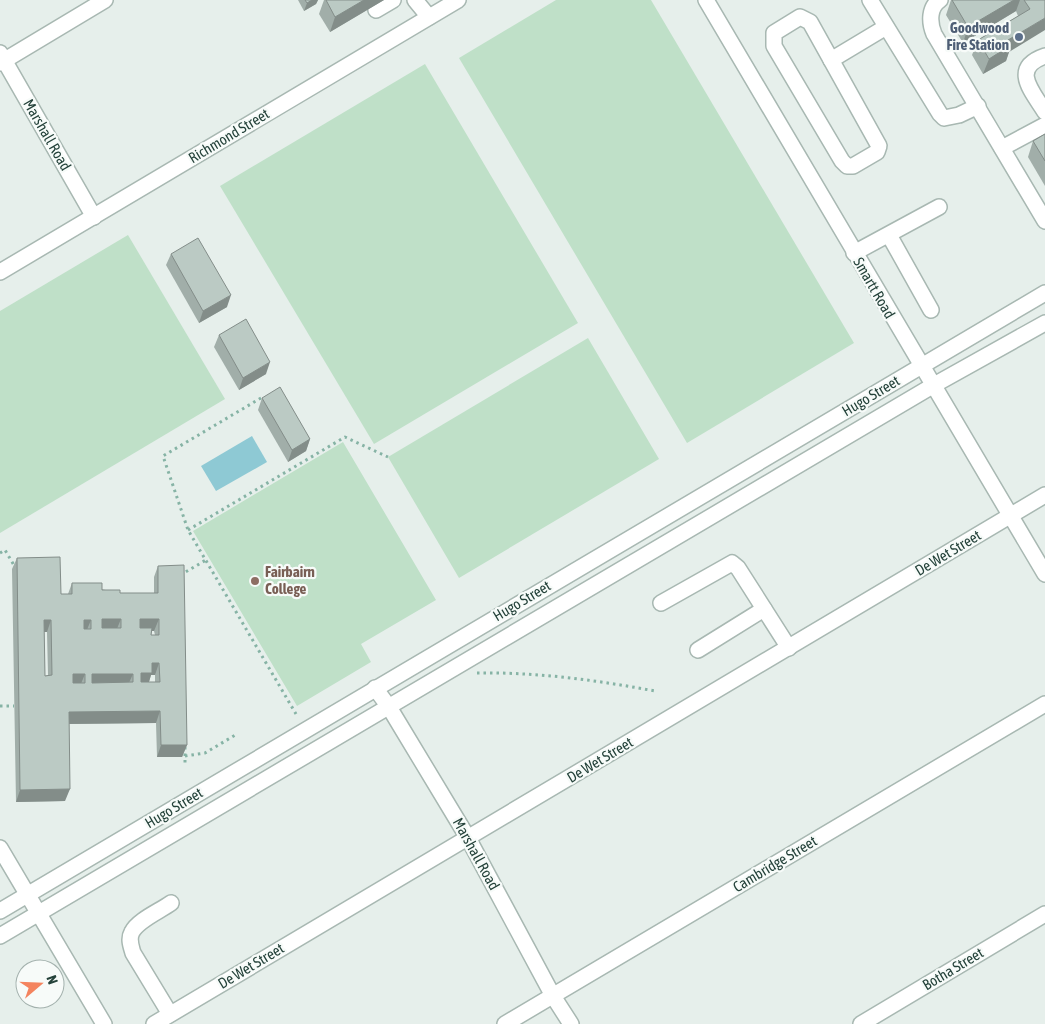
<svg xmlns="http://www.w3.org/2000/svg" width="1045" height="1024" font-family="'Asap Condensed',sans-serif">
  <rect width="100%" height="100%" fill="#e6efeb"/>
  <g fill="#bfe0c8">
    <path d="M556 0H651L854 343 687 443 459 58Z"/>
    <path d="M425 64 578 323 374 444 220 186Z"/>
    <path d="M128 235 225 399 0 533V311Z"/>
    <path d="M588 338 659 459 459 578 388 457Z"/>
    <path d="M343 442 436 600 361 644 371 662 297 706 193 531Z"/>
  </g>
  <path fill="#8ec9d4" d="M252 436 267 462 216 491 201 466Z"/>
  <g fill="none" stroke-linecap="round" stroke-linejoin="round">
    <defs>
      <g id="minor">
        <path d="M415 0 429 17"/>
        <path d="M706 0 1045 574"/>
        <path d="M870 0 940 114 944 118 959 115 978 106"/>
        <path d="M940 0C929 7 929 22 934 34L1045 221"/>
        <path d="M376 10 393 0"/>
        <path d="M800 17 810 22 879 146 877 152 853 166H847L842 161 774 46V33Z"/>
        <path d="M0 53 94 217"/>
        <path d="M1045 56C1010 68 1032 91 1045 112"/>
        <path d="M831 60 886 27"/>
        <path d="M0 63 105 0"/>
        <path d="M1002 148 1045 125"/>
        <path d="M889 235 931 310"/>
        <path d="M854 253 939 207"/>
        <path d="M0 272 458 0"/>
        <path d="M661 603 732 563 738 568 789 648"/>
        <path d="M698 650 764 609"/>
        <path d="M375 688 389 707 468 838 553 996 571 1024"/>
        <path d="M0 848 104 1024"/>
        <path d="M0 911 1045 293"/>
        <path d="M0 936 934 385 1045 323"/>
        <path d="M170 1014 133 953C131 946 128 939 132 932 138 920 160 911 171 903"/>
        <path d="M154 1024 1045 495"/>
        <path d="M505 1024 1045 704"/>
        <path d="M861 1024 1045 914"/>
      </g>
    </defs>
    <use href="#minor" stroke="#a8b8b2" stroke-width="18"/>
    <g stroke="#86b3a5" stroke-width="3" stroke-dasharray="2.5 4" stroke-linecap="butt">
      <path d="M261 398 163 456 188 530 296 714"/>
      <path d="M188 530 345 437 388 457"/>
      <path d="M0 553 5 550 15 567"/>
      <path d="M182 576V574L206 560"/>
      <path d="M477 673C536 672 596 680 655 691"/>
      <path d="M0 706H14"/>
      <path d="M185 747V765"/>
      <path d="M185 756 205 753 237 734"/>
    </g>
    <use href="#minor" stroke="#fff" stroke-width="15"/>
  </g>
  <g fill="#a1aea9" fill-rule="evenodd">
    <path d="M298 0H318L316 4 304 11Z"/>
    <path d="M324 0H384L330 32 319 14Z"/>
    <path d="M951 0H1045L1009 52 1006 61 983 74 972 55 978 40 1018 16 1016 11 963 43 946 15Z"/>
    <path d="M1045 134V186L1028 157 1033 141Z"/>
    <path d="M171 254 227 307 199 323 166 265Z"/>
    <path d="M219 335 266 374 239 390 214 347Z"/>
    <path d="M262 398 310 439 306 451 288 462 258 410Z"/>
    <path d="M17 558 61 594H68L72 583 120 593H154V577L158 566 187 745 182 757H157L156 723 69 724 65 801 16 802 12 569ZM152 631H154L155 635H151ZM44 632H47L48 675 45 676ZM151 675H155V682H149Z"/>
  </g>
  <g fill="#838d89">
    <path d="M312 0H318L316 4 304 11 307 3Z"/>
    <path d="M364 0H384L330 32 335 17Z"/>
    <path d="M1014 0H1020L1016 11 963 43 968 27Z"/>
    <path d="M1045 18V30L1009 52 1006 61 983 74 989 59 1008 40Z"/>
    <path d="M231 295 227 307 199 323 203 311Z"/>
    <path d="M270 362 266 374 239 390 243 378Z"/>
    <path d="M310 439 306 451 288 462 292 450Z"/>
    <path d="M102 619H121L116 631H98Z"/>
    <path d="M140 619H159L154 631H135Z"/>
    <path d="M44 620H51L47 632H39Z"/>
    <path d="M84 620H91L86 632H80Z"/>
    <path d="M152 663H159L155 675H151L148 685H136L141 673Z"/>
    <path d="M73 674H85L80 686H69Z"/>
    <path d="M92 674H133L128 685 87 686Z"/>
    <path d="M160 711 156 723 64 724 69 712Z"/>
    <path d="M161 745H187L182 757H157Z"/>
    <path d="M70 789 65 801 16 802 20 790Z"/>
  </g>
  <g fill="#bbcac4" stroke="#838d89" fill-rule="evenodd">
    <path d="M305 0H312L307 3Z"/>
    <path d="M326 0H364L335 17Z"/>
    <path d="M952 0H1014L968 27Z"/>
    <path d="M1024 0H1045V18L1008 40 1011 45 989 59 978 40 1030 9Z"/>
    <path d="M1045 134V161L1033 141Z"/>
    <path d="M198 238 231 295 203 311 171 254Z"/>
    <path d="M246 319 270 362 243 378 219 335Z"/>
    <path d="M280 387 310 439 292 450 262 398Z"/>
    <path d="M60 557 61 594H72V583H102V590H120V593H158V566L184 565 187 745H161L160 711 69 712 70 789 20 790 17 558ZM102 619H121V628H102ZM140 619H159V635H151L152 628H140ZM44 620H51L52 675 45 676ZM84 620H91V629H84ZM152 663H159L160 682H141V673H152ZM73 674H85V683H73ZM92 674H133V682L92 683Z"/>
  </g>
  <circle fill="#5c6f8a" stroke="#f7fbf9" stroke-width="2" cx="1019" cy="37" r="5"/>
  <circle fill="#8d6e63" stroke="#f7fbf9" stroke-width="2" cx="255" cy="581" r="5"/>
  <g text-anchor="middle" stroke-width="4.5" stroke-linejoin="round" paint-order="stroke">
    <g font-size="15" font-weight="bold" fill="#4e5e75" stroke="#f7fbf9" text-anchor="end">
      <text x="1009" y="33">Goodwood<tspan x="1009" dy="17">Fire Station</tspan></text>
    </g>
    <g font-size="15" fill="#24423a" stroke="#f7fbf9">
      <text transform="translate(47 135) rotate(60)" y="5">Marshall Road</text>
      <text transform="translate(229 136) rotate(-31)" y="5">Richmond Street</text>
      <text transform="translate(874 288) rotate(60)" y="5">Smartt Road</text>
      <text transform="translate(871 396) rotate(-31)" y="5">Hugo Street</text>
      <text transform="translate(948 553) rotate(-31)" y="5">De Wet Street</text>
      <text transform="translate(522 601) rotate(-31)" y="5">Hugo Street</text>
      <text transform="translate(600 760) rotate(-31)" y="5">De Wet Street</text>
      <text transform="translate(174 808) rotate(-31)" y="5">Hugo Street</text>
      <text transform="translate(476 854) rotate(61)" y="5">Marshall Road</text>
      <text transform="translate(775 864) rotate(-31)" y="5">Cambridge Street</text>
      <text transform="translate(251 966) rotate(-31)" y="5">De Wet Street</text>
      <text transform="translate(953 969) rotate(-31)" y="5">Botha Street</text>
    </g>
    <g font-size="15" font-weight="bold" fill="#785e54" stroke="#f7fbf9" text-anchor="start">
      <text x="265" y="577">Fairbairn<tspan x="265" dy="17">College</tspan></text>
    </g>
  </g>
  <g transform="translate(40 984) rotate(71)"><circle r="24" fill="#f7fbf9" stroke="#a3b1ad"/>
  <path d="M0-4L9 19L0 12L-9 19Z" fill="#f4845f"/>
  <text y="-8" font-size="14" font-weight="bold" text-anchor="middle" fill="#24423a">N</text>
  </g>
</svg>
